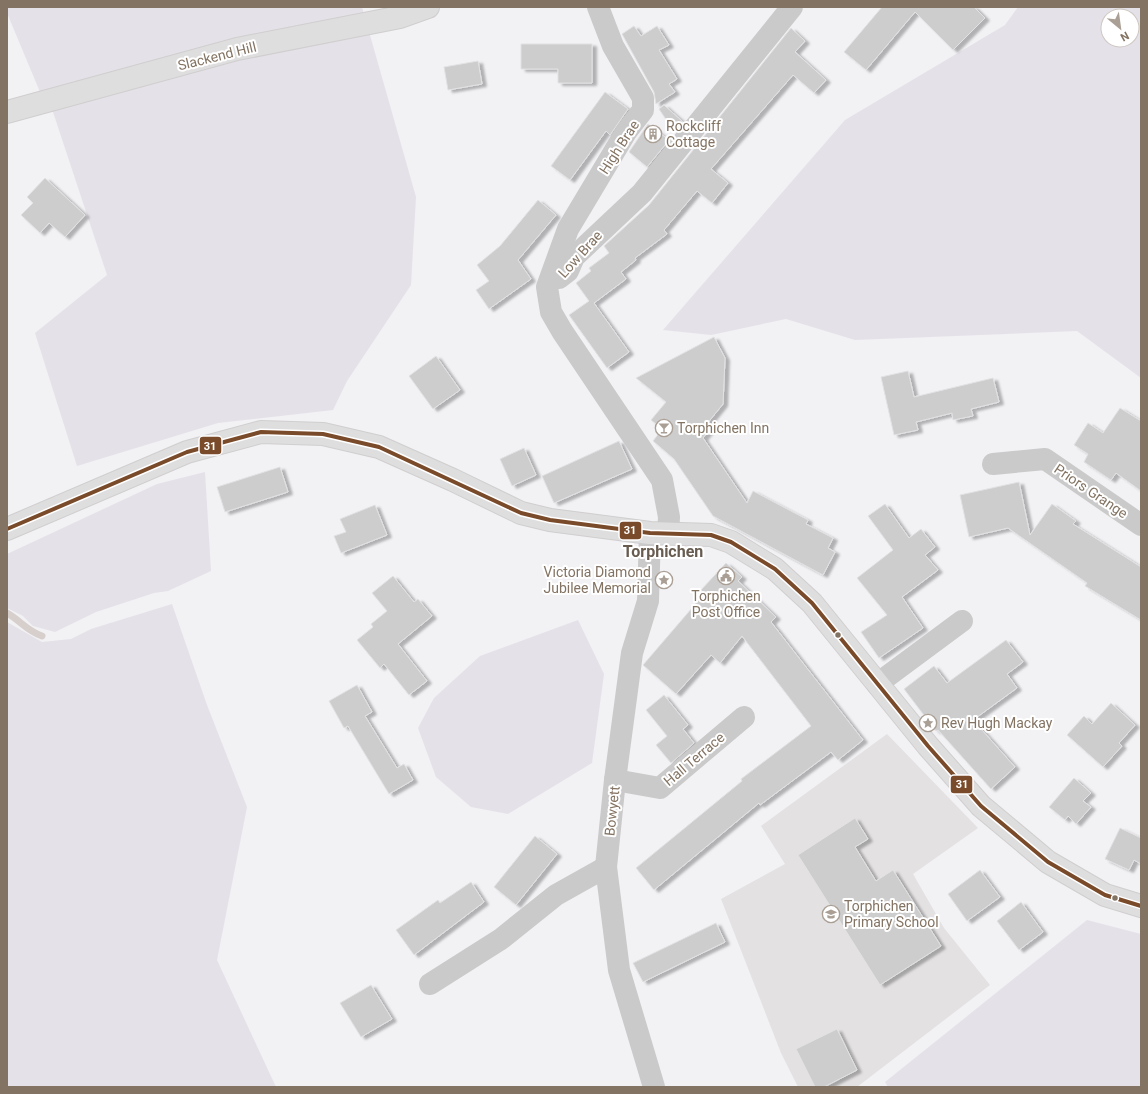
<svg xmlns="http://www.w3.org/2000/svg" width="1148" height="1094" font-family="Roboto,sans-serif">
  <defs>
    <filter id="shadow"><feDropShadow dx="4.5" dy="2.5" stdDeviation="1" flood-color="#0004"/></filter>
  </defs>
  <rect width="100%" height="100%" fill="#f2f1f4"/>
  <path fill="#e3e1e2" d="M887 734 978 828 913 874 944 928 990 985 857 1087H798L781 1053 721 899 785 864 761 826Z"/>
  <g fill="#e5e1e8" fill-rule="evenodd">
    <path d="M7 7H362L416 197 411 285 347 381 333 410 218 423 77 466 35 333 107 275 49 100 40 92 7 13Z"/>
    <path d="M1018 7H1141V378L1077 331 855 340 786 319 711 335 663 330 845 120 1005 25ZM1108 16H1132V40H1108Z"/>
    <path d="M205 472 211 571 168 591 154 593 96 612 55 632 33 626 23 616 7 608V554L157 484Z"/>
    <path d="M172 604 207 705 247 807 217 960 276 1087H7V622L42 642 71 639 91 629Z"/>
    <path d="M578 620 604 674 592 763 508 814 471 807 436 777 418 728 434 698 480 656Z"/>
    <path d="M1087 920 1141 934V1087H888L885 1082Z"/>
  </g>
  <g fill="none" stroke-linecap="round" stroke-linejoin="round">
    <path stroke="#d7cfcc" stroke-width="7" d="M7 613C21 621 27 631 42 636"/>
  </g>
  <g fill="#cecdcd" stroke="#e2e1e3" filter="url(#shadow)">
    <path d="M882 7H974L985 18 953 50 915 12 866 70 844 52Z"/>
    <path d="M634 26 641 36 657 26 669 45 659 50 677 79 669 84 675 92 656 104 654 92 622 34Z"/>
    <path d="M791 28 805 41 795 52 826 80 814 93 793 75 711 169 728 183 712 203 697 191 664 230 667 234 635 258 636 260 621 272 626 279 594 303 629 352 607 368 569 315 589 301 576 283 591 271 589 268 609 253 604 246 649 205Z"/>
    <path d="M521 44H592V83H558V69H521Z"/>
    <path d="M478 61 482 84 448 90 444 67Z"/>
    <path d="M605 92 628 109 610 135 606 131 570 180 551 166Z"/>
    <path d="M664 105 683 122 675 133 659 109Z"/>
    <path d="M648 124 669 140 647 167 629 152Z"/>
    <path d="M45 178 85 215 65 237 49 223 40 233 21 215 33 203 27 197Z"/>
    <path d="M538 200 556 215 518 260 531 279 489 309 476 290 489 281 477 265 500 246Z"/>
    <path d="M714 337 725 358 723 404 706 425 710 429 703 438 747 503 753 491 808 520 806 524 833 538 828 548 835 552 823 575 713 516 674 459 653 441 662 429 651 420 666 402 636 378Z"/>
    <path d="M436 356 460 390 433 409 409 376Z"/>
    <path d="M908 371 914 397 993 378 999 402 971 409 973 416 953 420 952 413 916 422 918 430 894 435 881 377Z"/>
    <path d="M1120 408 1141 421V491L1116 473 1111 480 1084 462 1088 454 1074 445 1088 423 1103 433Z"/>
    <path d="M619 441 632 469 554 503 542 476Z"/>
    <path d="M524 448 536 475 512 486 500 459Z"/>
    <path d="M280 467 288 492 225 512 217 487Z"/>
    <path d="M1019 482 1030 535 1052 504 1076 521 1073 524 1141 567V620L1085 586 1087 583 1008 528 969 537 960 495Z"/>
    <path d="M885 504 909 538 921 529 935 547 925 555 938 570 902 597 923 628 879 658 861 632 887 615 857 578 893 550 868 516Z"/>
    <path d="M375 505 387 535 341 553 334 536 346 532 340 519Z"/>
    <path d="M726 563 742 577 738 581 776 617 771 622 863 740 838 760 831 752 760 805 759 803 654 890 636 868 742 781 741 779 811 726 742 636 720 663 711 655 676 694 643 665 704 594 701 590Z"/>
    <path d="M393 576 414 602 418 599 432 616 398 644 427 681 409 695 384 664 380 668 357 640 373 627 371 624 387 611 372 593Z"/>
    <path d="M1006 640 1023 662 1007 674 1017 688 973 720 1015 767 991 789 938 730 936 731 904 689 934 666 947 683Z"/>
    <path d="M357 685 372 712 365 716 397 768 404 764 413 780 389 794 348 726 344 728 329 701Z"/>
    <path d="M664 695 688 725 683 729 694 743 671 763 656 745 667 736 646 710Z"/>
    <path d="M1111 703 1135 725 1119 743 1122 746 1103 767 1067 735 1084 716 1092 724Z"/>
    <path d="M1074 778 1091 793 1083 801 1091 807 1076 824 1068 816 1065 820 1049 807Z"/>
    <path d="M855 818 868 839 855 847 876 881 893 870 941 946 880 985 798 855Z"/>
    <path d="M1120 828 1141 838V864L1134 860 1129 870 1105 859Z"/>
    <path d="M535 836 557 854 516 905 494 887Z"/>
    <path d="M980 870 1000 897 967 921 948 894Z"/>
    <path d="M471 882 484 902 414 955 396 930 438 900 440 903Z"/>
    <path d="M1021 902 1043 932 1019 950 997 921Z"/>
    <path d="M716 923 725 942 643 982 633 963Z"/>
    <path d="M371 985 392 1019 361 1037 340 1003Z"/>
    <path d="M837 1029 857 1070 824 1087H815L796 1049Z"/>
  </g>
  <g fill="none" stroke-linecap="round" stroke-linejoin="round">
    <defs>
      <g id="major">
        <path d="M7 112 237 49 400 17 428 7"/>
        <path d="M7 529 187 452 261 432 323 434 379 447 453 480 521 513 550 520 650 533 711 535 731 542 775 569 812 603 928 746 981 806 1048 862 1105 895 1141 906"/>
      </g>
    </defs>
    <use href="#major" stroke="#d0cece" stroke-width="24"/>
    <g stroke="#cbcaca" stroke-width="22">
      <path d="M598 7 613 46 643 98V110L626 132 568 229 547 287 551 312 562 331 662 480 669 517 668 533"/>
      <path d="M559 278 568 271 574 257 642 193 792 7"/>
      <path d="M993 464 1045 459 1141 525"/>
      <path d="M650 533 648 601 632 653 615 780 606 867 619 970 654 1087"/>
      <path d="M877 684 962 621"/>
      <path d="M615 780 660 788 744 717"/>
      <path d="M430 984 501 939 556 895 606 867"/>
    </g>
    <use href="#major" stroke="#dfdede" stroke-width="22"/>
    <defs>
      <path id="bus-1" d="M7 529 187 452 261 432 323 434 379 447 521 513 550 520 650 533 711 535 731 542 775 569 812 603 928 746 981 806 1048 862 1105 895 1141 906"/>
    </defs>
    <use href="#bus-1" stroke="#fff" stroke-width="7"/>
    <use href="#bus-1" stroke="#7a4b2a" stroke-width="4"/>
  </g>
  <defs>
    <symbol id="building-ring" viewBox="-11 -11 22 22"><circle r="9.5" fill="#fff" stroke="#aa9f95" stroke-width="1.5"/><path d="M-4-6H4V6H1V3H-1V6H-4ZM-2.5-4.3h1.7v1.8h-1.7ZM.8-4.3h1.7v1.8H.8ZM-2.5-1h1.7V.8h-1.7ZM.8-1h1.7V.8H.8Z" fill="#aa9f95"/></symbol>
    <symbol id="bar-ring" viewBox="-11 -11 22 22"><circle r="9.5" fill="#fff" stroke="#aa9f95" stroke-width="1.5"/><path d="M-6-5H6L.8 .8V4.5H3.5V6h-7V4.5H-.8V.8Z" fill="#aa9f95"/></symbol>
    <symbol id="civic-ring" viewBox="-11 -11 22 22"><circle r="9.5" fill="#fff" stroke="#aa9f95" stroke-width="1.5"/><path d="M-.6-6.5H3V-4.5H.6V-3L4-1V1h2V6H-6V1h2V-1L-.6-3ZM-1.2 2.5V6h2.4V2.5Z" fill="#aa9f95"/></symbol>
    <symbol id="sight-ring" viewBox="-11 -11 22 22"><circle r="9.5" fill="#fff" stroke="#aa9f95" stroke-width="1.5"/><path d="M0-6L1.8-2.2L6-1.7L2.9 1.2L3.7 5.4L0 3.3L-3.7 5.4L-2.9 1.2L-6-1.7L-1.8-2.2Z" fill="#aa9f95"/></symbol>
    <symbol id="school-ring" viewBox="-11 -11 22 22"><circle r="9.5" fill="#fff" stroke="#aa9f95" stroke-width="1.5"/><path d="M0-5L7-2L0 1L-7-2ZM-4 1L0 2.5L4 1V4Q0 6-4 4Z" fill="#aa9f95"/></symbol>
  </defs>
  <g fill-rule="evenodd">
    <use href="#building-ring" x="643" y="124" width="20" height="20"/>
    <use href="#bar-ring" x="654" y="418" width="20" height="20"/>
    <use href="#civic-ring" x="716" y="566" width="20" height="20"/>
    <use href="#sight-ring" x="654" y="570" width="20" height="20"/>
    <use href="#sight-ring" x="918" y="713" width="20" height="20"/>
    <use href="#school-ring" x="821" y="904" width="20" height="20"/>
  </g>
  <g fill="#837362" stroke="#fff" stroke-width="1.5">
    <circle cx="838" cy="635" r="3.5"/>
    <circle cx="1115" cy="898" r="3.5"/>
  </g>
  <g text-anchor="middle" stroke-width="4" stroke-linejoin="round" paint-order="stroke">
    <g font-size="14" fill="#837362" stroke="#fff">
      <text transform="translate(217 56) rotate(-14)" y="5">Slackend Hill</text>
      <text transform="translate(619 147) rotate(-57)" y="5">High Brae</text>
      <text transform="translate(580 254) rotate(-48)" y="5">Low Brae</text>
      <text transform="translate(1091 491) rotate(34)" y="5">Priors Grange</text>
      <text transform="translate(694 759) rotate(-40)" y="5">Hall Terrace</text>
      <text transform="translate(612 811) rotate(-84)" y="5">Bowyett</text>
    </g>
    <g font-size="14" fill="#837362" stroke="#fff" text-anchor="start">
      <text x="666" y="131">Rockcliff<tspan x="666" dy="16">Cottage</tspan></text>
      <text x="677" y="433">Torphichen Inn</text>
      <text x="651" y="577" text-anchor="end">Victoria Diamond<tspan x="651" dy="16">Jubilee Memorial</tspan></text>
      <text x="726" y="601" text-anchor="middle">Torphichen<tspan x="726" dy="16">Post Office</tspan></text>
      <text x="941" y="728">Rev Hugh Mackay</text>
      <text x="844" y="911">Torphichen<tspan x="844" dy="16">Primary School</tspan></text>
    </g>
    <g font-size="16" font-weight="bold" fill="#685c50" stroke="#fff">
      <text x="663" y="557">Torphichen</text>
    </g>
  </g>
  <g stroke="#fff" stroke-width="1.5">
    <rect x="199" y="436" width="23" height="19" rx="4" fill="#7a4b2a"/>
    <rect x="619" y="521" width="23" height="19" rx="4" fill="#7a4b2a"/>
    <rect x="950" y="775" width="23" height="19" rx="4" fill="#7a4b2a"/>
  </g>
  <g font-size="11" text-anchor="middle" font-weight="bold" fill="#fff">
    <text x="210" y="450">31</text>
    <text x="630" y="534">31</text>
    <text x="962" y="788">31</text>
  </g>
  <rect width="1148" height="1094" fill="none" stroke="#837362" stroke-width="16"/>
  <g transform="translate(1120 28) rotate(151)"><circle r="19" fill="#ffffff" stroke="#cdc7c0"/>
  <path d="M0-3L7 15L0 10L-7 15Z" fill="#aa9f95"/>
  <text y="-6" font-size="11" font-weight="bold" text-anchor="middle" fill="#837362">N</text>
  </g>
</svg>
